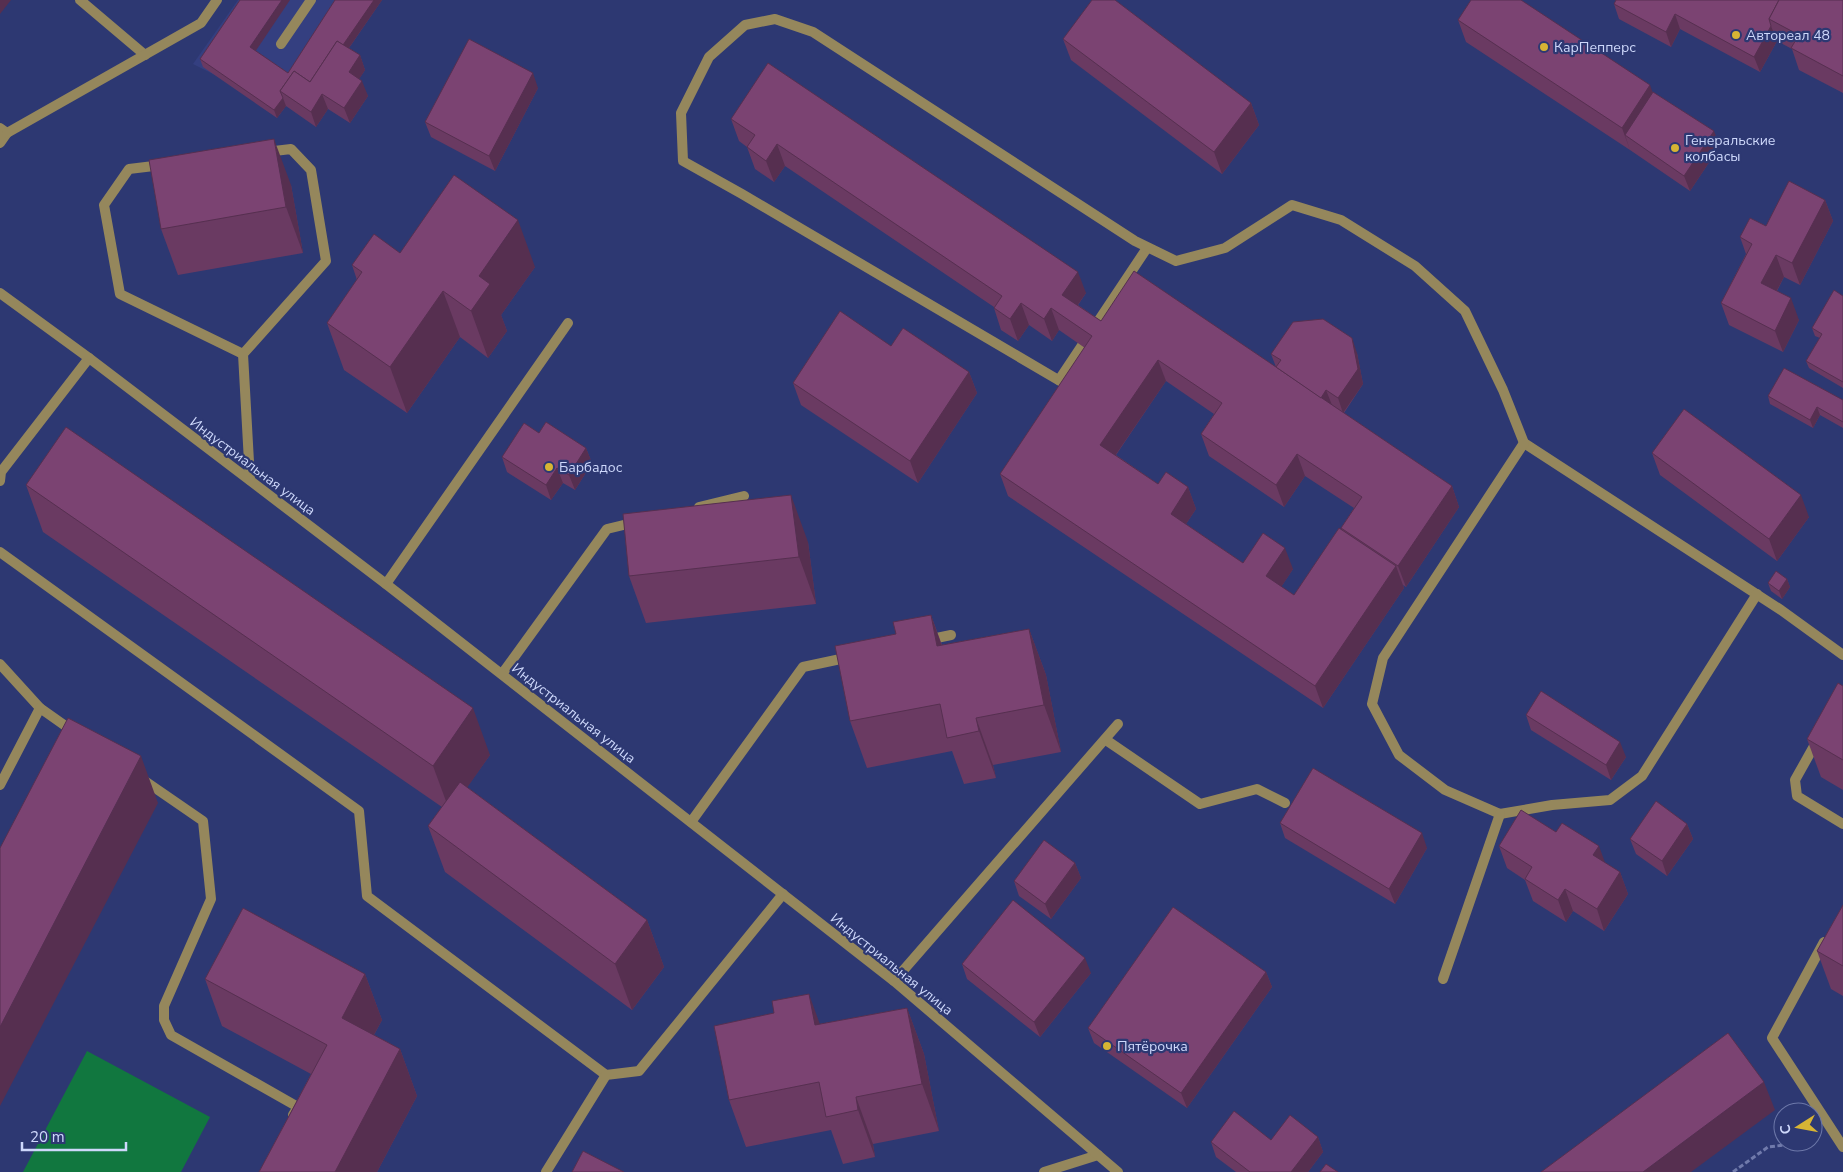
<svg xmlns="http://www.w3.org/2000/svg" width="1843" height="1172" font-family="'Nunito Sans',sans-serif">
  <rect width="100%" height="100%" fill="#2d3872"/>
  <path fill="#343f80" d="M238 0H345L269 102 193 64Z"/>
  <path fill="#11773f" d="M87 1051 210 1117 181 1172H23Z"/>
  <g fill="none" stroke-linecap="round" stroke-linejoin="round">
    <path stroke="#707aab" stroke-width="3" stroke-dasharray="5 2.5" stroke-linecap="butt" d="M1733 1172 1768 1147 1810 1142"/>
    <g stroke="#95875c" stroke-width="10">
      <path d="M80 0 145 55"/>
      <path d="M281 44 311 0"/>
      <path d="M0 128 7 133 0 143"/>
      <path d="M7 133 201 23 217 0"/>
      <path d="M162 165 129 169 104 205 120 294 243 354"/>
      <path d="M1059 380 1147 248"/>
      <path d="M1072 388 742 194 683 161 681 113 709 57 745 25 775 19 813 32 1135 241 1176 261 1225 248 1292 205 1341 220 1415 266 1465 311 1503 390 1524 443 1781 610 1843 655"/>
      <path d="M1524 443 1383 658 1372 704 1399 755 1445 790 1500 814 1552 805 1610 800 1642 776 1757 594"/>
      <path d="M250 480 243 354 326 261 311 170 291 149 266 152"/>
      <path d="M0 481 1 472 89 358"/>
      <path d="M699 507 744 496"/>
      <path d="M0 552 359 811 367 896 606 1075"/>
      <path d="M386 584 568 323"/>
      <path d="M927 640 951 635"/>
      <path d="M0 664 40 708 0 785"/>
      <path d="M502 674 607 529 636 522"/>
      <path d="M40 708 74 732"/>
      <path d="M1818 739 1795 780 1797 796 1843 824"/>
      <path d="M1106 740 1200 804 1257 789 1285 803"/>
      <path d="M142 779 203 821 211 899 164 1006V1020L171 1035 298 1107 293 1115"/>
      <path d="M691 822 803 667 850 657"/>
      <path d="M1824 942 1772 1038 1843 1147"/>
      <path d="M1443 979 1500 814"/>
      <path d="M894 981 1118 724"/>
      <path d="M546 1172 606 1075 639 1071 783 894"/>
      <path d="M1044 1172 1098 1155"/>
    </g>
    <path stroke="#95875c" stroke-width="10" d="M0 293 89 358 386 584 894 981 1118 1172"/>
  </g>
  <g fill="#6a3a62" fill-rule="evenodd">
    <path d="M335 0H382L349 48 360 55 365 70 359 79 368 96 350 123 328 109 316 127 286 106 277 118 203 67 200 59 256 51 288 73Z"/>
    <path d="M1843 0V93L1799 70 1792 49 1777 41 1760 72 1680 29 1671 47 1619 19 1614 4Z"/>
    <path d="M1458 20 1653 92 1720 146 1690 191 1630 150 1466 42Z"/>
    <path d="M1063 39 1251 103 1259 125 1222 174 1071 60Z"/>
    <path d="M538 88 495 171 431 137 425 122Z"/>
    <path d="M731 119 1086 293 1078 305 1101 321 1276 367 1271 354 1357 353 1363 384 1344 413 1452 486 1459 507 1406 587 1403 585 1404 588 1323 708 1008 496 1000 474 1085 348 1059 330 1052 341 1029 325 1018 341 1001 330 994 308V307L785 166 774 182 755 169 747 147 739 141ZM1166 381 1214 414 1201 434 1209 456 1284 507 1305 476 1354 508 1341 528 1342 530 1294 595 1281 587 1293 569 1243 563 1186 524 1196 509 1188 487 1158 484 1116 455Z"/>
    <path d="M291 185 303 253 178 275 161 229Z"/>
    <path d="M1825 200 1833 221 1800 285 1784 277 1777 291 1799 320 1783 352 1729 325 1721 303 1746 254 1740 237Z"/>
    <path d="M400 253 535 267 501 315 507 331 488 358 460 337 407 413 344 370 327 323 357 280 352 265Z"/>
    <path d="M1843 296V388L1809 368 1806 361 1820 338 1815 336 1812 328Z"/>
    <path d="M891 346 969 372 977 393 918 483 801 405 793 383Z"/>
    <path d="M1768 396 1843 400V428L1820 415 1813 428 1770 404Z"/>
    <path d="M539 433 586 448 592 463 575 490 563 483 551 500 507 472 502 457Z"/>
    <path d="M1652 453 1809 517 1777 561 1660 475Z"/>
    <path d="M26 485 490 755 467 787 647 920 664 967 632 1010 445 872 428 826 442 807 43 532Z"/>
    <path d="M808 542 816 604 646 623 629 576Z"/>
    <path d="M1787 579 1790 587 1782 599 1771 591 1768 583Z"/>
    <path d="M931 615 942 645 1029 629 1046 675 1061 752 993 765 996 778 964 784 952 751 867 768 850 721 896 634Z"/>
    <path d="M1843 686V790L1821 777 1807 739Z"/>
    <path d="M1526 715 1626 757 1611 780 1531 730Z"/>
    <path d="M1280 823 1427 848 1395 904 1285 838Z"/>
    <path d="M1687 824 1693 839 1667 876 1636 854 1630 839Z"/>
    <path d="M1499 846 1605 863 1620 872 1628 894 1604 931 1573 911 1566 922 1533 901 1525 880 1507 868Z"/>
    <path d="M1075 863 1081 878 1051 919 1019 896 1014 881Z"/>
    <path d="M1843 905V996L1831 989 1817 951Z"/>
    <path d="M962 964 1091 973 1040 1037 967 979Z"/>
    <path d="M1266 972 1272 987 1187 1108 1094 1043 1088 1028Z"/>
    <path d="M365 974 382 1020 374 1035 400 1049 417 1096 377 1172H259L311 1074 222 1026 205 979Z"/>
    <path d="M907 1008 924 1054 939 1131 873 1144 875 1157 843 1164 831 1130 746 1147 729 1100 820 1024Z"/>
    <path d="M1318 1137 1323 1152 1308 1172H1236L1216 1157 1211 1142 1271 1140Z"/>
  </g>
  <g fill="#562f50">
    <path d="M0 0H11L0 14Z"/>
    <path d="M282 0H290L253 55 250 47Z"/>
    <path d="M374 0H382L315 97 312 90Z"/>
    <path d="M1675 14 1680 29 1671 47 1666 32Z"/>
    <path d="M1771 26 1777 41 1760 72 1754 57Z"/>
    <path d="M360 55 365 70 354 87 349 72Z"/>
    <path d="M533 73 538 88 495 171 489 156Z"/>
    <path d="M362 81 368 96 350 123 344 108Z"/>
    <path d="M1650 85 1658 107 1625 135 1630 150 1622 128Z"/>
    <path d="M322 94 328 109 316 127 311 112Z"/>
    <path d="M283 98 286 106 277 118 274 110Z"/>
    <path d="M1251 103 1259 125 1222 174 1214 152Z"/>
    <path d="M1714 131 1720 146 1690 191 1684 176Z"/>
    <path d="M274 139 291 185 303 253 286 207Z"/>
    <path d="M777 144 785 166 774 182 766 161Z"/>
    <path d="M1825 200 1833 221 1800 285 1792 263Z"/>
    <path d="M518 220 535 267 501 315 507 331 488 358 471 311 479 276Z"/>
    <path d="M1776 255 1784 277 1769 305 1761 283Z"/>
    <path d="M1078 272 1086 293 1070 316 1062 295Z"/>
    <path d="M443 291 460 337 407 413 390 367Z"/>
    <path d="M1791 298 1799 320 1783 352 1775 331Z"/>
    <path d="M1021 303 1029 325 1018 341 1010 319Z"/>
    <path d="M1051 308 1059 330 1052 341 1044 319Z"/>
    <path d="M1352 338 1357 353 1363 384 1343 413 1338 398Z"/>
    <path d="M1158 360 1166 381 1108 466 1100 445Z"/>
    <path d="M969 372 977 393 918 483 910 461Z"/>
    <path d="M1326 390 1332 405 1318 402Z"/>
    <path d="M1817 407 1820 415 1813 428 1810 420Z"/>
    <path d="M586 448 592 463 575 490 569 475Z"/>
    <path d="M1297 454 1305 476 1284 507 1276 485Z"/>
    <path d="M557 468 563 483 551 500 546 485Z"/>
    <path d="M1452 486 1459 507 1406 587 1398 566Z"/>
    <path d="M1188 487 1196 509 1178 536 1171 514Z"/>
    <path d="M791 495 808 542 816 604 799 557Z"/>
    <path d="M1801 495 1809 517 1777 561 1769 539Z"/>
    <path d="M1285 548 1293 569 1274 598 1266 576Z"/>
    <path d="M1396 566 1404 588 1323 708 1315 686Z"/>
    <path d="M1787 579 1790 587 1782 599 1779 591Z"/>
    <path d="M931 615 947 661 937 646Z"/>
    <path d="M1029 629 1046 675 1061 752 1044 705Z"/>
    <path d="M473 708 490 755 450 812 433 766Z"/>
    <path d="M976 718 993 765 996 778 979 731Z"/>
    <path d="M1620 742 1626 757 1611 780 1606 765Z"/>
    <path d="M141 756 158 803 0 1106V1027Z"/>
    <path d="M1687 824 1693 839 1667 876 1662 861Z"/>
    <path d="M1422 833 1427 848 1395 904 1389 889Z"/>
    <path d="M1599 846 1607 868 1593 855Z"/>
    <path d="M1075 863 1081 878 1051 919 1045 904Z"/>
    <path d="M1620 872 1628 894 1604 931 1597 909Z"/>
    <path d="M1565 889 1573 911 1566 922 1558 900Z"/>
    <path d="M647 920 664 967 632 1010 615 964Z"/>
    <path d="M1085 958 1091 973 1040 1037 1034 1022Z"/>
    <path d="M1266 972 1272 987 1187 1108 1181 1093Z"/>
    <path d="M365 974 382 1020 358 1064 342 1018Z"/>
    <path d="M809 994 826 1041 815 1025Z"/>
    <path d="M907 1008 924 1054 939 1131 922 1084Z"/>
    <path d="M400 1049 417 1096 377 1172H335Z"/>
    <path d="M1764 1082 1775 1110 1691 1172H1643Z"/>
    <path d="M856 1097 873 1144 875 1157 858 1110Z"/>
    <path d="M1318 1137 1323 1152 1308 1172H1291Z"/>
  </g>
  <g fill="#7b4372" stroke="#562f50">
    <path d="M240 0H282L250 47 288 73 335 0H374L343 45 337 41 310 82 294 71 280 91 283 98 274 110 200 59Z"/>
    <path d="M1092 0H1115L1251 103 1214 152 1063 39Z"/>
    <path d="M1471 0H1521L1650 85 1622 128 1458 20Z"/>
    <path d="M1616 0H1779L1769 19 1771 26 1754 57 1675 14 1666 32 1614 4Z"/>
    <path d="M1779 0H1843V76L1791 48 1799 35 1769 19Z"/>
    <path d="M469 39 533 73 489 156 425 122Z"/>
    <path d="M337 41 360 55 349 72 362 81 344 108 322 94 311 112 280 91 294 71 310 82Z"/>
    <path d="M768 63 1078 272 1062 295 1101 321 1134 271 1452 486 1398 566 1341 528 1362 497 1297 454 1276 485 1201 434 1222 403 1158 360 1100 445 1158 484 1166 472 1188 487 1171 514 1243 563 1263 533 1285 548 1266 576 1294 595 1339 528 1396 566 1315 686 1000 474 1092 336 1051 308 1044 319 1021 303 1010 319 994 308 1002 296 777 144 766 161 747 147 755 135 731 119Z"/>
    <path d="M1653 92 1714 131 1684 176 1625 135Z"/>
    <path d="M274 139 286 207 161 229 149 160Z"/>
    <path d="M454 175 518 220 479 276 490 284 471 311 443 291 390 367 327 323 362 272 352 265 374 234 400 253Z"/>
    <path d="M1789 181 1825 200 1792 263 1776 255 1761 283 1791 298 1775 331 1721 303 1752 244 1740 237 1750 218 1766 226Z"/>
    <path d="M1834 290 1843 296V382L1806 361 1822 334 1812 328Z"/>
    <path d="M840 311 891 346 903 328 969 372 910 461 793 383Z"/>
    <path d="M1323 319 1352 338 1358 369 1338 398 1326 390 1321 398 1276 367 1281 360 1271 354 1293 322Z"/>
    <path d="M1784 368 1843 400V422L1817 407 1810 420 1768 396Z"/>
    <path d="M1684 409 1801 495 1769 539 1652 453Z"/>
    <path d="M546 422 586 448 569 475 557 468 546 485 502 457 524 423 539 433Z"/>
    <path d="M66 427 473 708 433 766 26 485Z"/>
    <path d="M791 495 799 557 629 576 623 514Z"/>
    <path d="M1776 571 1787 579 1779 591 1768 583Z"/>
    <path d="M931 615 937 646 1029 629 1044 705 976 718 979 731 947 738 940 704 850 721 835 646 896 634 893 622Z"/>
    <path d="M1838 683 1843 686V760L1807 739Z"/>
    <path d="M1541 691 1620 742 1606 765 1526 715Z"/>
    <path d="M68 718 141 756 0 1027V848Z"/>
    <path d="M1313 768 1422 833 1389 889 1280 823Z"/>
    <path d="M460 782 647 920 615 964 428 826Z"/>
    <path d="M1656 801 1687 824 1662 861 1630 839Z"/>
    <path d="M1521 810 1556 832 1562 823 1599 846 1593 855 1620 872 1597 909 1565 889 1558 900 1525 879 1532 867 1499 846Z"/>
    <path d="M1044 840 1075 863 1045 904 1014 881Z"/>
    <path d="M1013 900 1085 958 1034 1022 962 964Z"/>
    <path d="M1843 905V966L1817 951Z"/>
    <path d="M1173 907 1266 972 1181 1093 1088 1028Z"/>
    <path d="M243 908 365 974 342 1018 400 1049 335 1172H259L327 1045 205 979Z"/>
    <path d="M809 994 815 1025 907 1008 922 1084 856 1097 858 1110 826 1117 819 1082 729 1100 714 1026 774 1013 772 1001Z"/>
    <path d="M1728 1033 1764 1082 1643 1172H1541Z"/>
    <path d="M1234 1111 1271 1140 1290 1115 1318 1137 1291 1172H1250L1211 1142Z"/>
    <path d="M583 1151 624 1172H572Z"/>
    <path d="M1326 1164 1338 1172H1320Z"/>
  </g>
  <g fill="#d7b434" stroke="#2d3872" stroke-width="2">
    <circle cx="1736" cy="35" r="5"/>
    <circle cx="1544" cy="47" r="5"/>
    <circle cx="1675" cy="148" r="5"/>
    <circle cx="549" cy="467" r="5"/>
    <circle cx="1107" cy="1046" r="5"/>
  </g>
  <g text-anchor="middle" stroke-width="4.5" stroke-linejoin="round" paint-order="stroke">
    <g font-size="14" fill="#ced8fb" stroke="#2d3872" text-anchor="start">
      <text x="1746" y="40">Автореал 48</text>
      <text x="1554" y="52">КарПепперс</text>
      <text x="1685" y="145">Генеральские<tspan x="1685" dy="16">колбасы</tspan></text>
      <text x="559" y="472">Барбадос</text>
      <text x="1117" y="1051">Пятёрочка</text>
    </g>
    <g font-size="14" fill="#ced8fb" stroke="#2d3872">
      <text transform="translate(253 466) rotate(37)" y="5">Индустриальная улица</text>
      <text transform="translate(574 713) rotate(38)" y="5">Индустриальная улица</text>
      <text transform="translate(892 964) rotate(39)" y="5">Индустриальная улица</text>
    </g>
  </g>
  <g transform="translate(1798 1127) rotate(259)"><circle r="24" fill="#2d3872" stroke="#6d78a9"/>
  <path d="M0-4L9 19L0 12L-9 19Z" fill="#d7b434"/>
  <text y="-8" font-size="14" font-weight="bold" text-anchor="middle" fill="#ced8fb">С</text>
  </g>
  <path d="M22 1142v8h104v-8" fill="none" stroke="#ced8fb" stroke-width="2.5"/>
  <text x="30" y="1142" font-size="15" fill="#ced8fb" stroke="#2d3872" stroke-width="4" paint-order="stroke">20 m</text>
</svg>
